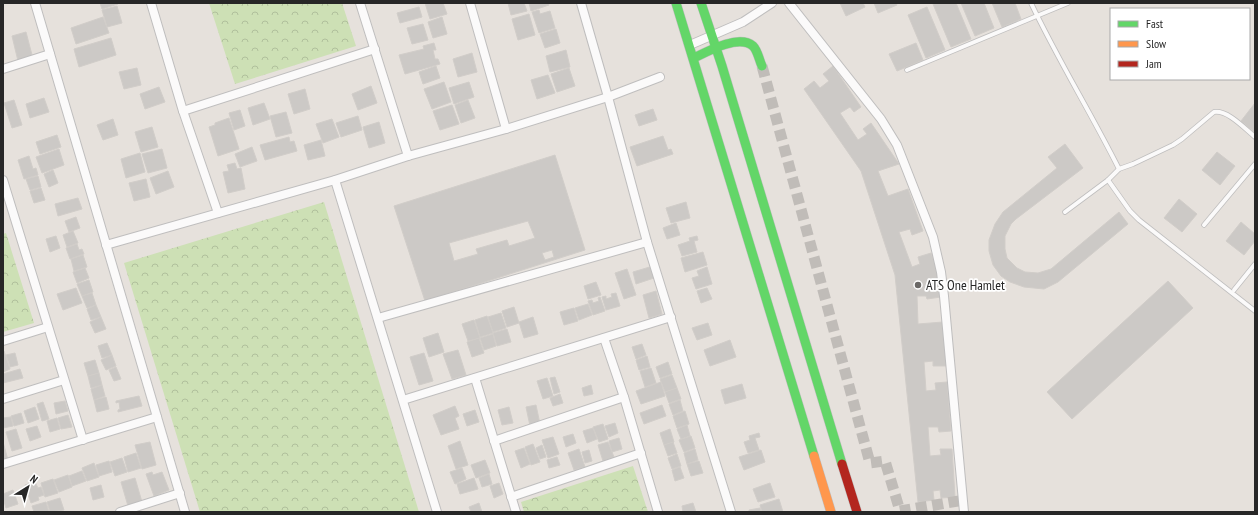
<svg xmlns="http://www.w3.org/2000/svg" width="1258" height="515" font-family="'PT Sans Narrow',sans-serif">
  <defs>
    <pattern id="park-crowns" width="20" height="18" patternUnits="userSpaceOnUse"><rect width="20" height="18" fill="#cde0b5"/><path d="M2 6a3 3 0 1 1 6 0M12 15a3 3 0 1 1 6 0" fill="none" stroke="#b0c09c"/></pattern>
  </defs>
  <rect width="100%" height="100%" fill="#e6e1dc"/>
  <g fill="url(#park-crowns)">
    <path d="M209 3H342L356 46 235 84Z"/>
    <path d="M324 202 419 512H200L124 263Z"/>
    <path d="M6 233 34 323 3 332V234Z"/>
    <path d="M633 466 648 512H524L521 502Z"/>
  </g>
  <g fill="#ccc9c6" stroke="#d1cdc9" fill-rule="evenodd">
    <path d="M100 3H117L118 4 102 9Z"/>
    <path d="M425 3H443L447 14 430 19Z"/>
    <path d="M508 3H524L527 11 511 15Z"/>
    <path d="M529 3H548L549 5 531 11Z"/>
    <path d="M840 3H863L865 7 846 16Z"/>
    <path d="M874 3H896L897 5 878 13Z"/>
    <path d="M937 3H956L971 39 951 47 933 4Z"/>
    <path d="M961 3H984L994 28 975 36Z"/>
    <path d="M992 3H1015L1021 19 1002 27Z"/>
    <path d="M117 6 122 23 107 27 102 10Z"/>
    <path d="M419 7 422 17 400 23 397 13Z"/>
    <path d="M927 7 945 50 926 58 908 15Z"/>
    <path d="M539 10 540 14 550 11 555 28 539 33 532 12Z"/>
    <path d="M529 14 535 35 518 40 512 19Z"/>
    <path d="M103 17 109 33 76 44 71 28Z"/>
    <path d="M442 17 447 34 433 38 428 22Z"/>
    <path d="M423 24 428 40 412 44 407 28Z"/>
    <path d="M556 29 560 43 545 48 540 34Z"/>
    <path d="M26 32 32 55 18 61 12 36Z"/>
    <path d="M111 38 116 55 79 67 74 49Z"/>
    <path d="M434 43 436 50H433L435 59H438L440 64 405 74 399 55 424 49 423 46Z"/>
    <path d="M916 43 923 60 897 71 889 54Z"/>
    <path d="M566 50 570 67 550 72 546 56Z"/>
    <path d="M472 53 477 72 458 77 453 59Z"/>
    <path d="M436 66 440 78 423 84 419 72Z"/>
    <path d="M833 66 861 107 854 112 850 107 840 113 858 140 867 134 863 129 871 123 899 164 878 171 888 196 908 189 923 231 912 235 910 229 899 232 912 267 920 264 918 257 931 253 939 274 941 297 927 299 926 296H917L918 324 943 322 946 366H933V361L924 362 926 391 936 390 935 383 947 382 951 431 939 432 938 427H928L930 456 941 455 940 449H952L955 497 941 498 940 490 933 491 934 500 918 502 895 275 861 171 804 89 814 81 820 88 829 81 823 74Z"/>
    <path d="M137 68 141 85 124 89 119 72Z"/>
    <path d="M569 68 575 86 557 92 551 74Z"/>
    <path d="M548 75 555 93 537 99 531 80Z"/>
    <path d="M444 82 451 102 432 109 424 89Z"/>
    <path d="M469 82 474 97 454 104 449 88Z"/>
    <path d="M371 86 377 103 358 110 352 94Z"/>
    <path d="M159 87 165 102 145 109 140 94Z"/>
    <path d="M305 89 310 109 294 114 288 94Z"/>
    <path d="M44 98 49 112 30 118 26 104Z"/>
    <path d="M14 100 22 125 12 128 4 103Z"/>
    <path d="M468 100 475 118 461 123 455 105Z"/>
    <path d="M264 103 270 119 253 125 248 108Z"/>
    <path d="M1255 103V133L1241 121Z"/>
    <path d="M452 105 459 124 440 130 433 111Z"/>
    <path d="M653 109 657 120 639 126 635 115Z"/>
    <path d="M240 110 245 126 234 130 229 113Z"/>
    <path d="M286 112 292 133 276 137 270 116Z"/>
    <path d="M358 116 362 130 341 137 336 123Z"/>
    <path d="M229 118 239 149 218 156 209 127 215 125V123Z"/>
    <path d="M113 119 118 135 103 140 97 125Z"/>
    <path d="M332 119 339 137 323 143 316 124Z"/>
    <path d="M379 122 385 143 369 148 363 127Z"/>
    <path d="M152 127 158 147 141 152 135 132Z"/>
    <path d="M57 135 61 147 40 154 36 142Z"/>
    <path d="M663 136 668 150 671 149 673 154 637 166 630 147Z"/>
    <path d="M289 137 290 142 294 141 297 151 265 160 260 145Z"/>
    <path d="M321 140 325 156 308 160 304 145Z"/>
    <path d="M1065 144 1083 168 1016 219 1011 224 1005 236V249L1007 258 1017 268 1025 272 1038 273 1051 269 1119 212 1128 224 1058 282 1044 289 1024 287 1010 282 1001 276 993 265 989 251V240L995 224 1003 212 1057 168 1048 157Z"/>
    <path d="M252 147 257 161 240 167 235 154Z"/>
    <path d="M59 149 64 165 42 173 36 157Z"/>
    <path d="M162 149 167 168 148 173 142 154Z"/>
    <path d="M1217 152 1235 166 1220 185 1202 170Z"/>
    <path d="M140 153 145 172 126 178 121 159Z"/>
    <path d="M555 155 585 250 425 301 394 206ZM528 221 535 238 509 246 507 240 476 249 478 254 454 261 449 243ZM552 250 554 257 545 260 542 253Z"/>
    <path d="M29 156 33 169 36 168 38 175 24 179 18 160Z"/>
    <path d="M235 163 237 169 241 168 245 189 228 193 223 172 229 171 227 165Z"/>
    <path d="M53 170 58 183 49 187 44 174Z"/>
    <path d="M168 171 174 187 156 194 150 178Z"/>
    <path d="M38 176 41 187 30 190 26 179Z"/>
    <path d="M146 179 150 197 134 201 129 183Z"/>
    <path d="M41 188 45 200 34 203 30 191Z"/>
    <path d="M78 198 82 209 58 216 55 204Z"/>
    <path d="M1179 199 1197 214 1182 232 1164 218Z"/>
    <path d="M686 202 690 218 671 223 666 208Z"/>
    <path d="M76 217 80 228 69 232 65 221Z"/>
    <path d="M1241 222 1255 234V241L1244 255 1226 241Z"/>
    <path d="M676 223 680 235 667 239 663 228Z"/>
    <path d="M73 231 78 243 67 247 63 235Z"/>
    <path d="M56 236 60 248 50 252 46 239Z"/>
    <path d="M697 236 698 240 694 241 697 252 682 256 678 245 690 241 689 238Z"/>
    <path d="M77 244 79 250 82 249 84 254 70 259 66 248Z"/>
    <path d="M703 252 707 265 685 272 681 258Z"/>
    <path d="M83 255 87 267 74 271 71 259Z"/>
    <path d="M653 266 657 277 636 284 633 272Z"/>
    <path d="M707 267 712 284 696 289 692 278 699 276 697 271Z"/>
    <path d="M85 268 89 278 77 283 73 272Z"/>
    <path d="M627 269 636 295 624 299 615 273Z"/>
    <path d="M89 280 93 292 82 296 77 284Z"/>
    <path d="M1168 281 1193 308 1072 419 1047 392Z"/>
    <path d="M596 282 601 295 588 299 584 286Z"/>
    <path d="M76 288 82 303 63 310 57 294Z"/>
    <path d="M707 288 712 299 701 303 697 291Z"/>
    <path d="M656 291 662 314 649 318 643 295Z"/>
    <path d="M92 293 96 305 87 308 82 296Z"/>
    <path d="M616 293 620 306 606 310 602 297 606 296V299L612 297 611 294Z"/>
    <path d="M600 297 605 311 593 315 588 301 592 300 593 303 599 301 598 298Z"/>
    <path d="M588 304 592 315 579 320 575 308Z"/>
    <path d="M96 305 101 317 91 320 87 309Z"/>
    <path d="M514 307 519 323 507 327 502 311Z"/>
    <path d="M574 308 578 321 564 325 560 312Z"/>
    <path d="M501 313 506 328 493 332 488 317Z"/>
    <path d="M487 316 493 333 480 337 475 320Z"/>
    <path d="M101 317 106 329 95 333 90 322Z"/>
    <path d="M533 317 538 334 524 338 519 322Z"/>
    <path d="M474 320 480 338 468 341 462 324Z"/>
    <path d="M708 323 712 335 697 340 692 328Z"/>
    <path d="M507 329 511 342 497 346 493 333Z"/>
    <path d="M438 333 444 352 429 357 423 338Z"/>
    <path d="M493 334 496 346 484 350 480 338Z"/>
    <path d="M479 338 484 353 472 357 467 342Z"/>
    <path d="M730 340 736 357 710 366 704 350Z"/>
    <path d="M107 343 112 355 102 358 98 346Z"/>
    <path d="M642 344 646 355 636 359 632 347Z"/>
    <path d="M458 350 466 375 452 379 443 354Z"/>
    <path d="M4 351 10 369 3 372V352Z"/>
    <path d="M15 353 18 365 10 367 6 355Z"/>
    <path d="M424 353 433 381 419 385 410 357Z"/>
    <path d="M112 355 116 366 106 370 101 360Z"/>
    <path d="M647 356 650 367 639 370 636 360Z"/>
    <path d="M95 360 99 373 88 376 84 363Z"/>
    <path d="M668 362 672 374 660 378 656 367Z"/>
    <path d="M116 367 121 379 114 381 109 370Z"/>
    <path d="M651 368 656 383 645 387 640 371Z"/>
    <path d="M20 369 23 378 3 383V374Z"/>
    <path d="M99 373 102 385 91 388 88 376Z"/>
    <path d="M672 375 677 388 665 392 660 379Z"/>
    <path d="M555 377 560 392 554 394 550 378Z"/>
    <path d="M547 378 553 396 543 399 537 381Z"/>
    <path d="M661 382 665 396 641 404 636 391Z"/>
    <path d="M742 384 746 398 725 404 721 390Z"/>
    <path d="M102 385 105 396 94 400 91 389Z"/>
    <path d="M591 385 593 394 584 396 582 388Z"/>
    <path d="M677 388 681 399 669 403 665 392Z"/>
    <path d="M560 394 563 403 553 406 550 398Z"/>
    <path d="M139 396 142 406 118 412V410L120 409 119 402 116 403V401Z"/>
    <path d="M106 397 109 409 97 412 94 400Z"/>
    <path d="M680 400 683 411 673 415 669 404Z"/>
    <path d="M65 401 68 411 56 414 54 403Z"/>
    <path d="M43 402 49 419 42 421 37 404Z"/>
    <path d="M536 405 540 424 530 426 526 407Z"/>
    <path d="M662 405 666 416 644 424 640 413Z"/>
    <path d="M455 406 459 416 455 418 459 429 441 435 433 415Z"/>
    <path d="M35 407 39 419 28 423 24 411Z"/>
    <path d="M509 407 513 423 502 425 498 410Z"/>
    <path d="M475 410 479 422 467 426 463 414Z"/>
    <path d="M685 411 689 424 677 428 673 416Z"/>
    <path d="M21 413 24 423 14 426 11 416Z"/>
    <path d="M68 415 72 427 61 429 58 418Z"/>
    <path d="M11 417 13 426 3 428V418Z"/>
    <path d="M57 418 60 429 50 432 47 421Z"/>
    <path d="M615 423 618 433 609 437 605 426Z"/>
    <path d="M603 424 608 439 599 442 593 427Z"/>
    <path d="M687 425 690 436 681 439 677 429Z"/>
    <path d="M37 426 41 437 30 441 26 429Z"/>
    <path d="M593 428 597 439 587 443 583 431Z"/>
    <path d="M16 429 22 448 12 451 6 432Z"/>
    <path d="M670 429 674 442 664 445 660 433Z"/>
    <path d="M759 433 760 437 755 438 759 450 748 453 744 442 750 440 749 436Z"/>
    <path d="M573 434 576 443 566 447 563 437Z"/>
    <path d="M691 436 695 448 684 452 679 440Z"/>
    <path d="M553 437 559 454 548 458 542 440Z"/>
    <path d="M619 438 622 449 612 452 609 441Z"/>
    <path d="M460 441 468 465 456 469 448 446Z"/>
    <path d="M3 442 8 460 3 462Z"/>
    <path d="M150 442 156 465 142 469 135 445Z"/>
    <path d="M608 442 614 457 603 461 598 445Z"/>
    <path d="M673 442 677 453 668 456 664 445Z"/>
    <path d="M533 444 540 462 531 465 525 447Z"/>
    <path d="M542 445 546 457 540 459 536 448Z"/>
    <path d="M524 448 530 464 521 468 515 451Z"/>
    <path d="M579 449 585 467 574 470 568 453Z"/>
    <path d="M695 449 698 460 687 464 684 453Z"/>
    <path d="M589 450 592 461 585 463 582 452Z"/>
    <path d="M761 450 765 462 744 470 739 457Z"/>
    <path d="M136 453 141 468 128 472 124 457Z"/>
    <path d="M677 454 681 466 672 469 668 458Z"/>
    <path d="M557 457 560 465 549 468 547 460Z"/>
    <path d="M122 458 127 472 115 476 110 462Z"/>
    <path d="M485 460 490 473 476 478 471 465Z"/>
    <path d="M109 461 112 472 99 476 96 465Z"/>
    <path d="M699 461 703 473 691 476 687 464Z"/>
    <path d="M94 463 99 477 87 481 82 468Z"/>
    <path d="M680 467 684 478 675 481 672 470Z"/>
    <path d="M462 468 466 479 455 484 450 472Z"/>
    <path d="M82 471 86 481 72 486 69 476Z"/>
    <path d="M152 472 153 475 162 472 169 490 154 496 146 474Z"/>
    <path d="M489 474 492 484 482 487 479 478Z"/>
    <path d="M68 475 72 487 59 492 54 480Z"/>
    <path d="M135 478 142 502 128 506 121 482Z"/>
    <path d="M474 478 478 489 460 494 457 484Z"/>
    <path d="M53 479 58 493 45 497 41 483Z"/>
    <path d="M35 482 38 488 41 487 44 495 38 497 39 500 31 503 25 485Z"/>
    <path d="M499 483 503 494 494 498 490 486Z"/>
    <path d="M770 483 775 497 758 502 753 489Z"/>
    <path d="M101 485 104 497 93 500 90 488Z"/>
    <path d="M13 490 18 504 6 508 3 498V494Z"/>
    <path d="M60 498 64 510 50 512 47 502Z"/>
    <path d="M779 499 783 512H762L760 505Z"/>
    <path d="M46 502 49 512H34L32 506Z"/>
    <path d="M479 503 482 512H471L469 507Z"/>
    <path d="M693 503 696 512H683L682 506Z"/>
    <path d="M760 508 761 512H749V510Z"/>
  </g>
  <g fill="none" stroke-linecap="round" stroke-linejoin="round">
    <path stroke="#c0bcb8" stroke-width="11" stroke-dasharray="11 5.5" stroke-linecap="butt" d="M762 66 870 463 885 461 900 511 964 500"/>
    <defs>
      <g id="lane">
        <path d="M1031 3C1058 60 1091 113 1119 169"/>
        <path d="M907 70 1068 3"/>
        <path d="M1108 180 1130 211 1139 220 1255 311"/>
        <path d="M1065 212 1108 180 1119 169 1133 164 1173 145 1182 139 1214 112C1228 110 1244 128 1255 137"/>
        <path d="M1204 225 1255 164"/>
        <path d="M1234 290 1255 264"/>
      </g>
      <g id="street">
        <path d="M35 3 185 512"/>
        <path d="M151 3 183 111 218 213"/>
        <path d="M360 3 408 156"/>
        <path d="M470 3 506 129"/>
        <path d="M581 3 608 97 647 242 731 512"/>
        <path d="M789 3 881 119 897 145 933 237 941 272 944 296 964 512"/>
        <path d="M690 45 743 22 772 3"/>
        <path d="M3 69 50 54"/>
        <path d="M183 111 375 49"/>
        <path d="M3 180 83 440"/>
        <path d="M335 180 437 512"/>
        <path d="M106 245 335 180 408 156 506 129 608 97 660 77"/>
        <path d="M378 318 647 242"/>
        <path d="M604 338 624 397 658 512"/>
        <path d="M3 341 48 327"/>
        <path d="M475 378 516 512"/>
        <path d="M3 399 64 380"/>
        <path d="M403 400 671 317"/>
        <path d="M494 441 624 397"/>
        <path d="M3 464 157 417"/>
        <path d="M511 497 641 453"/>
        <path d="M120 512 180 493"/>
      </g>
      <g id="fast">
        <path d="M676 3 814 456"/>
        <path d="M701 3 722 66 842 464"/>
        <path d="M694 58C708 51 739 34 753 46 758 51 759 60 762 66"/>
      </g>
      <path id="slow" d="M814 456 831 512"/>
      <path id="jam" d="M842 464 857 512"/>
    </defs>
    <use href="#lane" stroke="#bfbebe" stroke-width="5.5"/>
    <use href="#street" stroke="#bfbebe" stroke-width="10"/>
    <use href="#fast" stroke="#bfbebe" stroke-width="10"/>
    <use href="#slow" stroke="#bfbebe" stroke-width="10"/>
    <use href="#jam" stroke="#bfbebe" stroke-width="10"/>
    <use href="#lane" stroke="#fbfafa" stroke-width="4"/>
    <use href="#street" stroke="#fbfafa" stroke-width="8"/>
    <use href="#fast" stroke="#63d668" stroke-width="9"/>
    <use href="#slow" stroke="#ff974d" stroke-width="9"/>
    <use href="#jam" stroke="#b3261e" stroke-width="9"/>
  </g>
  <circle fill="#6a6866" stroke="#fff" stroke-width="1.5" cx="918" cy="285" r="4"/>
  <g text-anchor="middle" stroke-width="3.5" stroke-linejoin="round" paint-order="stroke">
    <g font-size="14" fill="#272727" stroke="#fff" text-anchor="start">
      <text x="926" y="290">ATS One Hamlet</text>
    </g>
  </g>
  <rect width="1258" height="515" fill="none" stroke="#272727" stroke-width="8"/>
  <rect x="1110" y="8" width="140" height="72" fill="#ffffff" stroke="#a9a9a9"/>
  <rect x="1118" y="21" width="20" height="6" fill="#63d668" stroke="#a9a9a9"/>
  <text x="1146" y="28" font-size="12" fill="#272727">Fast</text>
  <rect x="1118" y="41" width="20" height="6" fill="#ff974d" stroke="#a9a9a9"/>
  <text x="1146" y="48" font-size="12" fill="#272727">Slow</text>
  <rect x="1118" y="61" width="20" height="6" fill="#b3261e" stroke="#a9a9a9"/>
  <text x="1146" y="68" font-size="12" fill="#272727">Jam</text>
  <g transform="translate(28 487) rotate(37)" stroke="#ffffff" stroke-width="3" paint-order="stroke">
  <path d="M0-3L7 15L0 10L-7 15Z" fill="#272727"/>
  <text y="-6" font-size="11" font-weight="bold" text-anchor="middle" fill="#272727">N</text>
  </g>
</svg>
